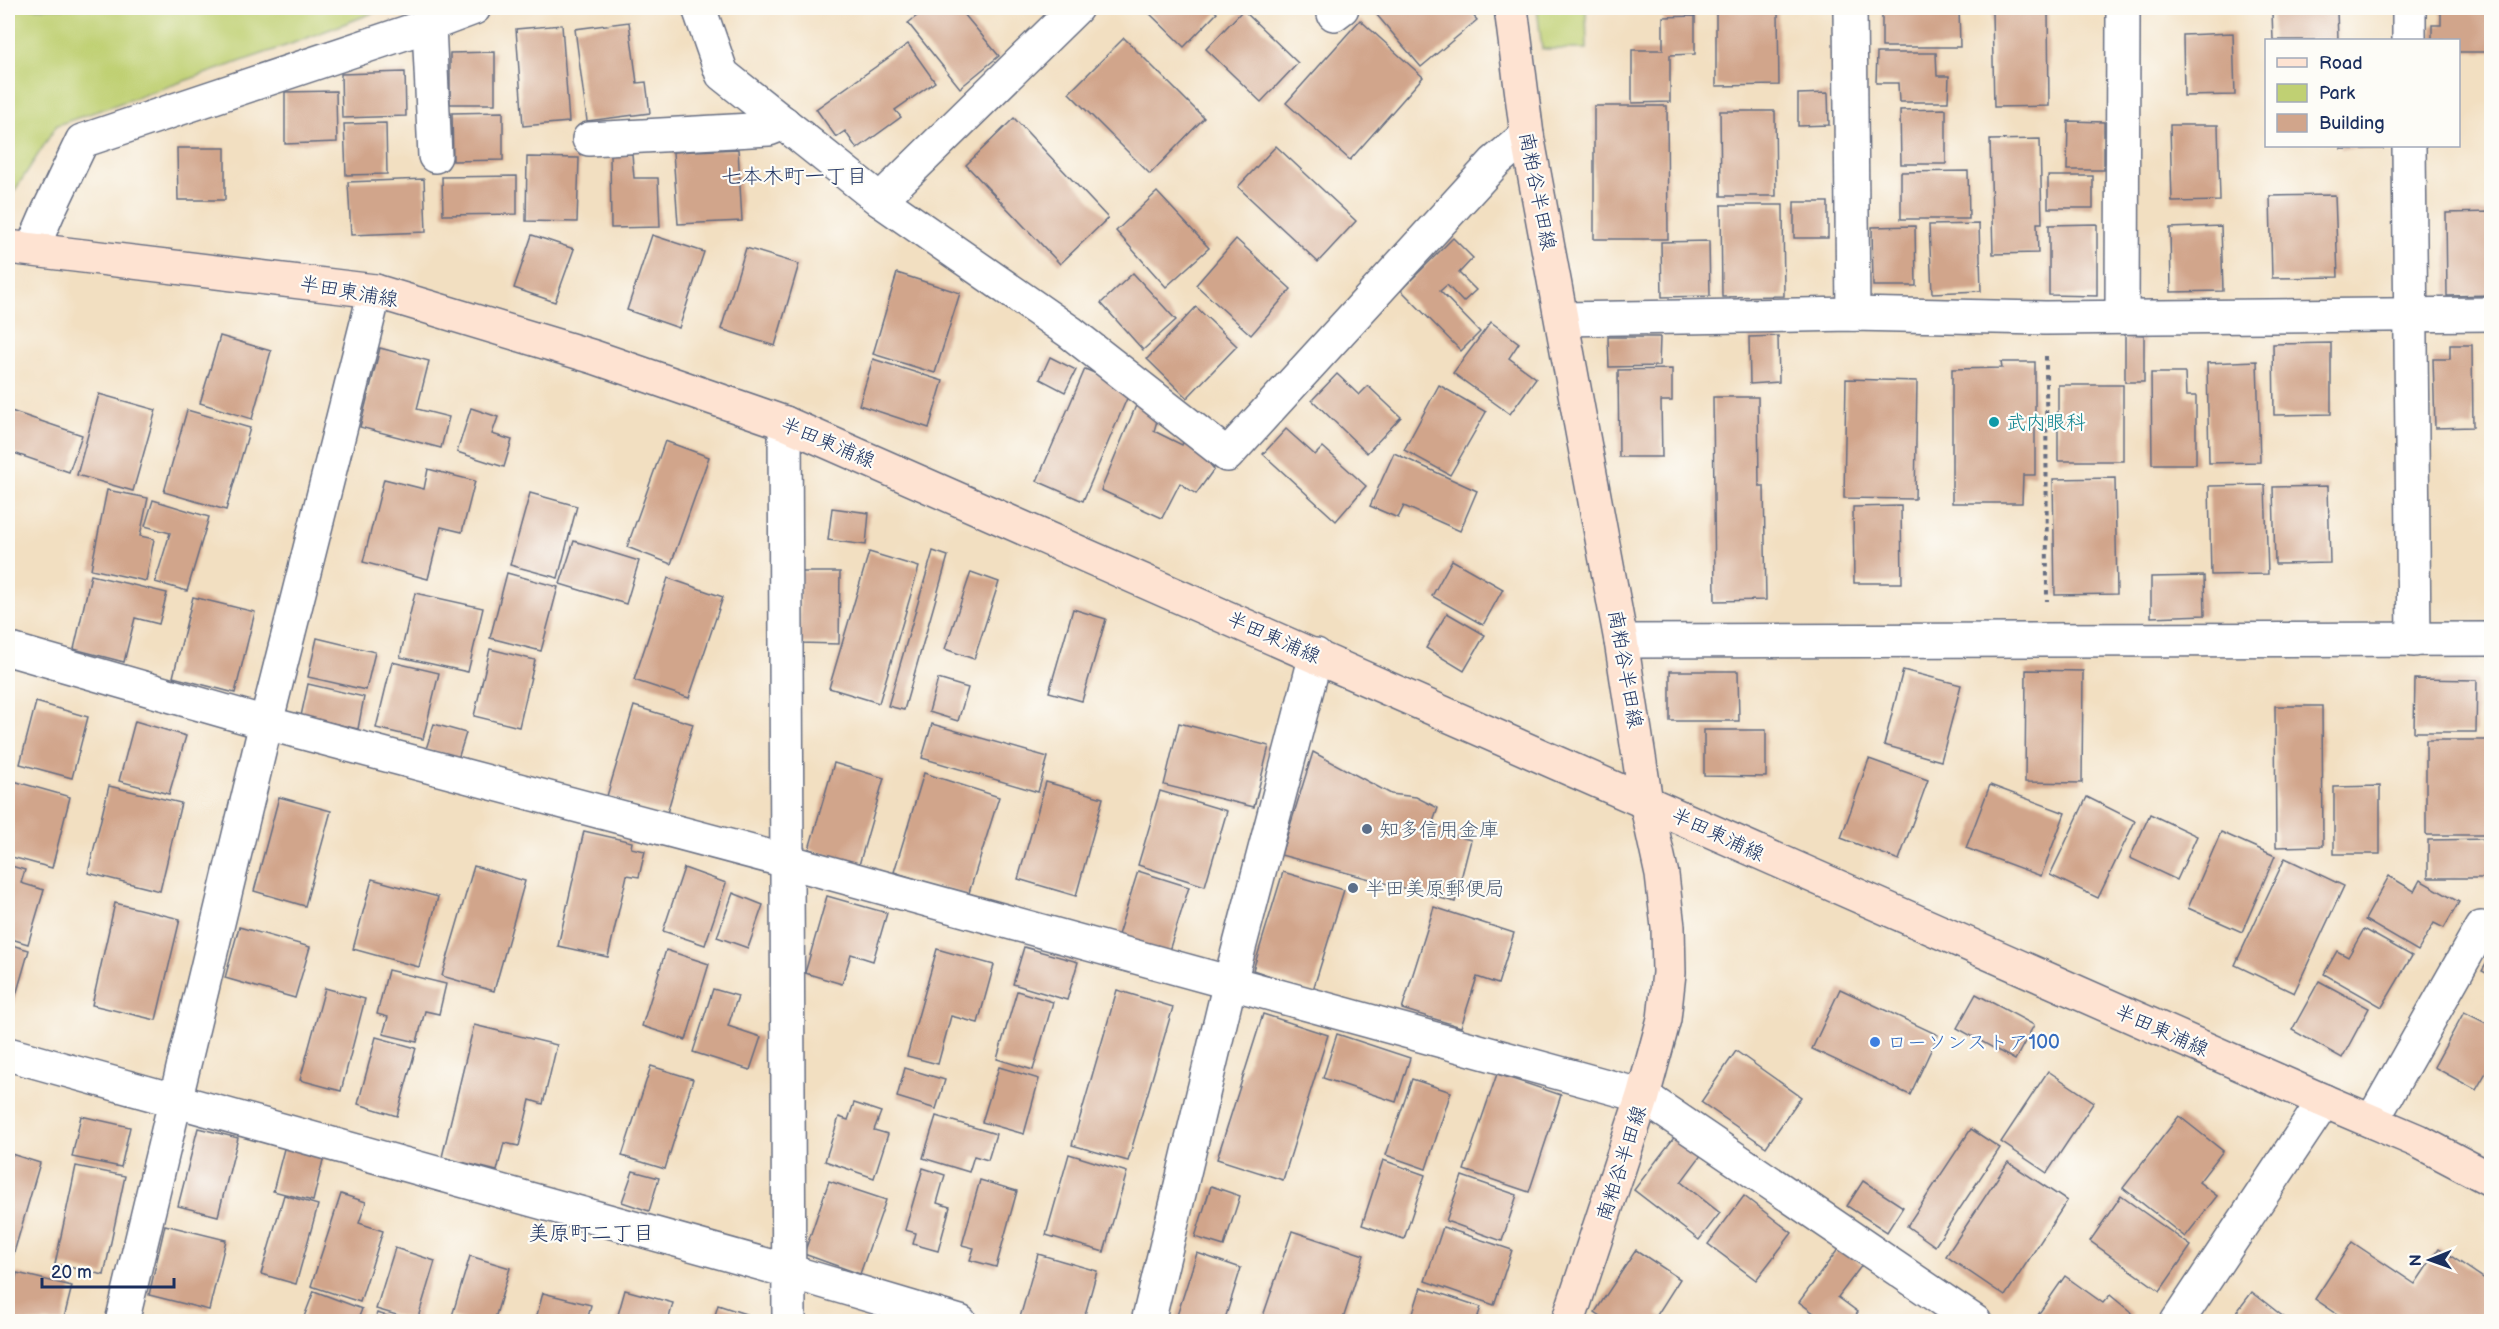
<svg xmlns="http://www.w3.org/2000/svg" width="2499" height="1329" font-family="'Balsamiq Sans','Klee One',sans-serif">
  <rect width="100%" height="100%" fill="#fdfcf7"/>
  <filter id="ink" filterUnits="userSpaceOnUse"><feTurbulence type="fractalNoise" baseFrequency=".0167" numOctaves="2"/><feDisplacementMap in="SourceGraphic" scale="12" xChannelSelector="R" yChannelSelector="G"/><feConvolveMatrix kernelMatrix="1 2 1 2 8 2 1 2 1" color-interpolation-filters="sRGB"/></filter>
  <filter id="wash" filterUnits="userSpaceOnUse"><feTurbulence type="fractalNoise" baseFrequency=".008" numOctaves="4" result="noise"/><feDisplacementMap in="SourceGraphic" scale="24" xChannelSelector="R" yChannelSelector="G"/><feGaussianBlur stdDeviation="1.35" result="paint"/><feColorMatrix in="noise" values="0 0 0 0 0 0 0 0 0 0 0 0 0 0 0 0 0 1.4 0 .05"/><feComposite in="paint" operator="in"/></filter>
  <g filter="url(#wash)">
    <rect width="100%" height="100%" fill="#f2dfc1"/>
    <g fill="#c0d073" stroke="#6e8068" stroke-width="1.5">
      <path d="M8 8H386L291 44 57 125 8 201Z"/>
      <path d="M1537 8H1586L1587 49H1542Z"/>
    </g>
    <g id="blocks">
      <g fill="#d1a58b">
        <path d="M927 8H959L999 56 960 88 908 23Z"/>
        <path d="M1144 8H1211L1217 13 1184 47Z"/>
        <path d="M1371 8H1467L1477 20 1421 67Z"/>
        <path d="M1882 8H1959L1960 47H1882Z"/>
        <path d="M2441 8H2492V52H2458V40H2432V25H2441Z"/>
        <path d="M1243 10 1298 63 1261 102 1206 49Z"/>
        <path d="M1716 11H1778L1779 85 1716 86Z"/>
        <path d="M2337 11 2338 40H2273L2272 12Z"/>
        <path d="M1992 12H2048L2049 106 1994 107Z"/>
        <path d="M1695 16V54L1670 55V102L1632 103V50H1663V17Z"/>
        <path d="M1360 20 1423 77 1350 160 1286 103Z"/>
        <path d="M629 22 637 83 646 82 650 113 587 121 575 29Z"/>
        <path d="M562 25 569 122 523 126 516 29Z"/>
        <path d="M2233 33 2235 95 2184 96 2183 35Z"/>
        <path d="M1124 38 1204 118 1150 174 1069 93Z"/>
        <path d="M908 44 935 82 895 110 901 117 857 149 845 131 836 137 816 109Z"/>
        <path d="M495 52V104H450V53Z"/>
        <path d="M1877 53H1936L1937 76H1949L1948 102H1899L1898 83H1876Z"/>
        <path d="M405 72 406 116 342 118 341 74Z"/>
        <path d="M336 91 337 142 285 144V92Z"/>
        <path d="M1828 93 1829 125 1798 126V94Z"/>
        <path d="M1594 106H1667L1668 239H1594Z"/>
        <path d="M1946 109V164H1901L1900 110Z"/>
        <path d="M1720 111H1775L1776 196H1721Z"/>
        <path d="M503 112V160L453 161 452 113Z"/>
        <path d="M1014 118 1108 218 1060 264 966 165Z"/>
        <path d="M2068 121 2104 122V170H2067Z"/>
        <path d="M386 123 387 174 346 175 344 124Z"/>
        <path d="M2170 125H2218L2220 201 2172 202Z"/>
        <path d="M2040 139 2042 223H2037L2038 253 1993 254 1990 140Z"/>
        <path d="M1276 146 1356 221 1318 262 1238 187Z"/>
        <rect x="2341" y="146" width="42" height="3"/>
        <path d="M177 148H225V200H178Z"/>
        <path d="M738 149 742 221 678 224 673 152Z"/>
        <path d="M610 154H632L634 178H658L660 227 611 228Z"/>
        <path d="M527 157 579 158 577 222 526 221Z"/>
        <path d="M1968 171 1969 219H1901V172Z"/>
        <path d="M517 176V214L443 215 442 177Z"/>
        <rect x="2048" y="176" width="45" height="32"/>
        <path d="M424 179 426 232 351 235 348 182Z"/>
        <path d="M1157 192 1209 248 1166 287 1116 231Z"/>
        <path d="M2335 195 2338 277 2272 278 2270 196Z"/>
        <rect x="1794" y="202" width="34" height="36"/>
        <path d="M1721 205H1783L1784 296 1722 297Z"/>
        <path d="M2492 212V295L2447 296 2446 213Z"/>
        <path d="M1979 224 1981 291 1932 293 1929 225Z"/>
        <path d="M2097 224V296L2049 295V225Z"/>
        <path d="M1915 226 1916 286H1873L1872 227Z"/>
        <path d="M2221 226 2223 291 2171 292 2170 228Z"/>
        <path d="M532 235 574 249 555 302 514 288Z"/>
        <path d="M652 235 704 252 679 328 627 310Z"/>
        <path d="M1453 238 1473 258 1459 273 1476 290 1463 302 1447 285 1440 291 1480 332 1461 351 1401 290Z"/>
        <path d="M1236 239 1291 289 1251 335 1196 285Z"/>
        <path d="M1709 241 1710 296 1662 297 1661 242Z"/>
        <path d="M746 248 799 264 775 346 721 329Z"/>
        <path d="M897 273 960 293 935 373 873 354Z"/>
        <path d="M1133 273 1176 320 1143 350 1101 303Z"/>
        <path d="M1196 307 1237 346 1187 398 1147 359Z"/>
        <path d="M1491 322 1519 343 1509 358 1536 378 1510 414 1453 373Z"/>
        <path d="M2125 334 2144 335V382H2125Z"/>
        <path d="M220 336 271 351 252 419 200 403Z"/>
        <path d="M1778 336 1779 382 1750 384 1749 337Z"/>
        <path d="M1608 337H1660L1659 366 1609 367Z"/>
        <path d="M2331 343V414L2274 415 2273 344Z"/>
        <path d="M2450 345H2472L2473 427 2435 428 2433 359H2450Z"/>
        <path d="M380 348 429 361 417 409 449 417 441 448 360 427Z"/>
        <path d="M1050 357 1076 370 1065 392 1040 379Z"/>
        <path d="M873 359 943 381 929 428 859 405Z"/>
        <path d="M2257 361 2260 462 2209 463 2207 363Z"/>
        <path d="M2001 362H2035V475H2023L2022 503H1952V369L2002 368Z"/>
        <path d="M1085 369 1131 389 1083 501 1037 481Z"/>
        <path d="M1672 369V401H1661L1662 457H1619L1618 370Z"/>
        <path d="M2151 373H2185L2186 396H2196V464H2152Z"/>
        <path d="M1337 374 1359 395 1368 386 1401 417 1367 453 1312 400Z"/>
        <path d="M1846 379 1917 381 1915 499 1844 498Z"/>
        <path d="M1439 385 1486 412 1450 475 1404 450Z"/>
        <rect x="2058" y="385" width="65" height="76"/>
        <path d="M99 394 156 410 133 491 77 475Z"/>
        <path d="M1713 397H1758L1759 486H1764L1766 600 1715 601Z"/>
        <path d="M1137 403 1159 414 1154 431 1182 445 1186 436 1214 469 1196 494 1180 483 1162 518 1101 490Z"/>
        <path d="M471 408 498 417 492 434 512 440 504 467 457 452Z"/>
        <path d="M8 410 82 435 69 472 8 451Z"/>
        <path d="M187 410 250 428 226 510 164 492Z"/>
        <path d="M1286 429 1315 455 1323 447 1366 486 1336 521 1263 454Z"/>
        <path d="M665 441 709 457 671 564 627 547Z"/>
        <path d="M1394 453 1477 491 1460 531 1404 506 1398 518 1370 506Z"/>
        <path d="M428 469 475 481 462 532 441 527 428 579 363 562 384 479 424 489Z"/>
        <path d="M2115 478 2117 594 2055 595 2053 479Z"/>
        <path d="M2265 485 2268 574 2211 575 2209 486Z"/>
        <path d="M2328 486 2330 563 2275 564 2273 487Z"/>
        <path d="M107 490 148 498 140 536 154 539 146 581 91 569Z"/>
        <path d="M530 493 577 506 558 578 510 565Z"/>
        <path d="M153 500 209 517 187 591 155 582 170 533 145 526Z"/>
        <path d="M1901 506 1902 583H1854L1853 507Z"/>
        <path d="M832 508 869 513 866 545 828 540Z"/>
        <path d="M574 541 639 561 626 604 560 584Z"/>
        <path d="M933 551 948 556 904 710 888 706Z"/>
        <path d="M869 552 919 567 879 703 829 688Z"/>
        <path d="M1452 560 1503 589 1483 625 1432 596Z"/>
        <path d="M800 572H840L839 644 800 643Z"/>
        <path d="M971 572 999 582 974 659 945 649Z"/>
        <path d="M507 573 558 587 541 651 490 638Z"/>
        <path d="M91 575 167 593 159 624 135 618 124 662 74 649Z"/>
        <path d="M2204 576 2205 615 2151 617V577Z"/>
        <path d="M668 578 723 597 689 698 634 680Z"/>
        <path d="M415 593 483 608 468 672 400 657Z"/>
        <path d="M193 597 255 612 235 693 173 677Z"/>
        <path d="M1073 609 1106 619 1082 701 1049 692Z"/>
        <path d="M1447 613 1485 635 1464 671 1426 648Z"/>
        <path d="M317 638 375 652 366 690 308 677Z"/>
        <path d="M490 649 535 660 519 727 474 716Z"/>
        <path d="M392 662 439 673 423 739 376 728Z"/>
        <path d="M1903 670 1961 685 1941 761 1884 745Z"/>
        <path d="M2026 670 2083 671 2082 783 2025 782Z"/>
        <path d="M1670 671H1738L1739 721H1670Z"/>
        <path d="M938 679 968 688 958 721 929 712Z"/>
        <path d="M2415 679 2477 680 2476 732H2414Z"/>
        <path d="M308 684 364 697 358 729 301 716Z"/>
        <path d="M36 702 88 717 72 778 20 764Z"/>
        <path d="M634 706 693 724 667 813 607 796Z"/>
        <path d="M2275 706H2322L2323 846 2276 847Z"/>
        <path d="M135 721 186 736 169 794 119 781Z"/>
        <path d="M1179 723 1269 746 1254 807 1164 785Z"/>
        <path d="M434 724 466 733 458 759 426 749Z"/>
        <path d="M932 724 1048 757 1038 792 922 758Z"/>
        <path d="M1704 730H1766V777L1704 776Z"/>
        <rect x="2426" y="740" width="66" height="95"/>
        <path d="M1313 752 1391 794 1416 797 1438 808 1433 822 1456 836 1471 840 1455 902 1281 855Z"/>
        <path d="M1869 759 1928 780 1899 860 1841 838Z"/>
        <path d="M834 763 884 778 859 865 809 849Z"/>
        <path d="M924 773 999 797 968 896 894 872Z"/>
        <path d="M10 780 70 797 52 868 8 856V788Z"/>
        <path d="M1046 782 1103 798 1076 896 1018 879Z"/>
        <path d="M1990 785 2065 813 2041 876 1966 848Z"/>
        <path d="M109 786 181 803 160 891 88 873Z"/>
        <path d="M2380 786V854H2334V787Z"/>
        <path d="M1160 791 1227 811 1205 886 1138 865Z"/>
        <path d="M279 797 331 811 305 906 254 891Z"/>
        <path d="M2087 797 2135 821 2098 898 2050 875Z"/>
        <path d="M2150 814 2197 836 2177 880 2130 858Z"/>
        <path d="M584 831 632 842 631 848 645 851 639 877 627 875 608 957 558 946Z"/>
        <path d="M2221 832 2275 856 2242 932 2188 908Z"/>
        <path d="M2492 839V878H2428V840Z"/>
        <path d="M2285 858 2344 886 2294 993 2235 965Z"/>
        <path d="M8 865 25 870 21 883 44 890 28 944 8 938Z"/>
        <path d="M474 866 525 881 494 991 442 976Z"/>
        <path d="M684 868 726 883 705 945 663 931Z"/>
        <path d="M1138 871 1189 887 1168 954 1117 938Z"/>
        <path d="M1283 872 1344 890 1313 990 1253 970Z"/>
        <path d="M2389 876 2414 891 2420 880 2459 902 2444 928 2434 923 2418 951 2365 920Z"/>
        <path d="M372 879 438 897 419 967 353 949Z"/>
        <path d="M733 893 763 905 748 948 717 937Z"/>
        <path d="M827 896 887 913 873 961 851 954 842 984 805 973Z"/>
        <path d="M115 903 180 919 156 1020 92 1005Z"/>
        <path d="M1434 907 1514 933 1498 984 1477 977 1461 1027 1402 1009Z"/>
        <path d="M239 927 310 947 295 998 225 978Z"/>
        <path d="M2364 929 2412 956 2382 1007 2324 974 2337 951 2348 957Z"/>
        <path d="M8 944 29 950 8 1023Z"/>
        <path d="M1024 947 1078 962 1067 1000 1013 984Z"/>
        <path d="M937 949 994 965 978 1023 951 1016 938 1064 907 1056Z"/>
        <path d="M666 950 709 964 686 1040 642 1026Z"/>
        <path d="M2492 954V976L2482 971Z"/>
        <path d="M388 970 446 984 439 1014 425 1011 417 1042 383 1034 388 1017 377 1014Z"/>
        <path d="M2319 981 2369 1008 2342 1058 2292 1030Z"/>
        <path d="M325 988 365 999 341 1091 300 1080Z"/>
        <path d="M713 989 738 996 728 1026 761 1037 750 1070 693 1052Z"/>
        <path d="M1840 989 1938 1035 1910 1095 1812 1049Z"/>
        <path d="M1117 990 1173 1007 1128 1161 1072 1145Z"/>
        <path d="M1017 991 1053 1002 1033 1070 997 1059Z"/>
        <path d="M1976 994 2034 1025 2015 1060 1957 1028Z"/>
        <path d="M2464 1012 2492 1026V1062L2476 1090 2434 1067Z"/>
        <path d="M1263 1014 1328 1035 1283 1180 1217 1159Z"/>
        <path d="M474 1025 557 1045 543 1104 530 1100 519 1146 504 1143 497 1171 442 1157Z"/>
        <path d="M1337 1034 1410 1058 1396 1102 1323 1078Z"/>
        <path d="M376 1037 416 1048 397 1116 358 1104Z"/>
        <path d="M1736 1051 1801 1097 1766 1147 1701 1102Z"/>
        <path d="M651 1066 693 1079 665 1169 622 1156Z"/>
        <path d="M999 1067 1039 1079 1024 1134 982 1122Z"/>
        <path d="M905 1068 945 1080 936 1109 897 1097Z"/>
        <path d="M2048 1071 2094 1102 2047 1173 2001 1142Z"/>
        <path d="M1497 1074 1561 1095 1529 1192 1464 1170Z"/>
        <path d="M1412 1079 1451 1092 1426 1169 1386 1155Z"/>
        <path d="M854 1103 881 1112 874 1130 888 1134 874 1178 825 1161 839 1117 848 1120Z"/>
        <path d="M81 1116 130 1127 121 1167 72 1157Z"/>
        <path d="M936 1116 996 1134 988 1160 974 1156 969 1172 923 1158Z"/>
        <path d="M2179 1116 2223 1151 2199 1182 2217 1196 2185 1237 2123 1188Z"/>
        <path d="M198 1128 238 1138 218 1216 178 1206Z"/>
        <path d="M1971 1129 2000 1148 1935 1246 1907 1226Z"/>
        <path d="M1676 1135 1702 1154 1681 1182 1720 1213 1699 1240 1634 1190Z"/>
        <path d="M285 1145 324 1156 313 1201 273 1191Z"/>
        <path d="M8 1153 40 1163 13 1256 8 1254Z"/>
        <path d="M1069 1154 1127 1172 1104 1252 1046 1235Z"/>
        <path d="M1383 1160 1425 1175 1404 1239 1362 1225Z"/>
        <path d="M2008 1162 2067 1201 2005 1296 1946 1256Z"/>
        <path d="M76 1166 125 1176 104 1275 55 1264Z"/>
        <path d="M923 1168 945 1175 937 1203 950 1207 938 1251 913 1244 916 1233 905 1230Z"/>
        <path d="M633 1171 659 1178 649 1211 622 1202Z"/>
        <path d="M1462 1176 1517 1195 1502 1241 1446 1221Z"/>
        <path d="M980 1180 1017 1191 996 1267 970 1260 974 1248 962 1245Z"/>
        <path d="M829 1181 886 1200 860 1274 804 1254Z"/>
        <path d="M1863 1181 1903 1207 1887 1232 1847 1206Z"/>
        <path d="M1211 1186 1240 1196 1224 1246 1195 1237Z"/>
        <path d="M341 1194 366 1202 359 1223 383 1231 360 1302 311 1286Z"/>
        <path d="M284 1195 318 1205 296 1284 261 1274Z"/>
        <path d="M1744 1196 1792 1233 1756 1280 1708 1244Z"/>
        <path d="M2121 1196 2191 1246 2160 1291 2090 1241Z"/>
        <path d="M165 1225 226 1240 209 1310 149 1295Z"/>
        <path d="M1443 1227 1512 1250 1494 1305 1425 1281Z"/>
        <path d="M1292 1231 1364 1255 1342 1322H1261Z"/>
        <path d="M2352 1242 2415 1284 2439 1248 2492 1284V1322H2349L2315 1299Z"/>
        <path d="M395 1248 435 1261 417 1321 376 1309Z"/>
        <path d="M1839 1248 1862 1265 1838 1297 1858 1312 1851 1322H1826L1799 1302Z"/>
        <path d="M1636 1250 1680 1279 1657 1315 1667 1322H1610L1595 1312Z"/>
        <path d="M1197 1253 1241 1268 1224 1322H1175Z"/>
        <path d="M1038 1254 1097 1271 1083 1322 1019 1321Z"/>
        <path d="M470 1256 510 1268 494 1322H469L452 1316Z"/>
        <path d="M17 1273 72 1286 63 1322H8Z"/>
        <path d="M2065 1276 2103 1303 2110 1295 2132 1313 2125 1322H2033Z"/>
        <path d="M1421 1287 1481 1307 1476 1322H1410Z"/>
        <path d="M625 1290 673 1303 668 1322H616Z"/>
        <path d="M314 1291 362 1309 357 1322H302Z"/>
        <path d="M2252 1292 2290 1322H2229Z"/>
        <path d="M543 1293 591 1305 587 1322H535Z"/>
        <path d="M718 1305 761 1319 760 1322H713Z"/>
        <path d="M377 1313 405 1321V1322H374Z"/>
      </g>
    </g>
  </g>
  <g filter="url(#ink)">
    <use href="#blocks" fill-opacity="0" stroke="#666d81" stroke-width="1.5"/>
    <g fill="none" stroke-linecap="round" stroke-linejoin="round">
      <defs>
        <g id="street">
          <path d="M699 8 722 74 880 200 1070 332 1227 455 1495 162 1527 135"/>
          <path d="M1850 8 1853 314"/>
          <path d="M2409 8V40"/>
          <path d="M1334 14 1342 8"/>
          <path d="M429 25 435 156"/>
          <path d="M589 139 769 129 784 123"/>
          <path d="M2409 146 2414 640"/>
          <path d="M880 200 1076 8"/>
          <path d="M32 249 49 210 82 141 429 25 474 8"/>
          <path d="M2122 317 2123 8"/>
          <path d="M1562 319 1853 314 2045 318 2492 314"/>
          <path d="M785 423 789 1322"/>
          <path d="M1621 641 2492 639"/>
          <path d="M8 649 266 723 786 861 1643 1096 1975 1322"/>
          <path d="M8 1054 788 1271 960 1322"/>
          <path d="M2372 1121 2481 928"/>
          <path d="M122 1322 266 723 375 291"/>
          <path d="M1148 1322 1230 982 1316 655"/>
          <path d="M2177 1322 2324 1101"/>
        </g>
        <g id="secondary">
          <path d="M1511 8 1527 135 1621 641 1646 802 1662 875 1668 927 1669 973 1664 1019 1643 1096 1568 1322"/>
          <path d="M8 247 375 291 594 357 785 423 2324 1101 2418 1141 2492 1180"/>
        </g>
      </defs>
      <use href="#street" stroke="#666d81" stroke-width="36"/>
      <use href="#secondary" stroke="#666d81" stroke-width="36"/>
      <path stroke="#666d81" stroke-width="4" stroke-dasharray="4.5 4.5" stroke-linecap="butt" d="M2046 356 2047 601"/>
      <use href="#street" stroke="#fff" stroke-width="33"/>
      <use href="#secondary" stroke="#fee3d2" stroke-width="33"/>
    </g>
  </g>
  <circle fill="#0f9aa8" stroke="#fdfcf7" stroke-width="2" cx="1994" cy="422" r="6"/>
  <g fill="#5c6f8a" stroke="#fdfcf7" stroke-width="2">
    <circle cx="1367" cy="829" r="6"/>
    <circle cx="1353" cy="888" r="6"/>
  </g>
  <circle fill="#3f7fe0" stroke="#fdfcf7" stroke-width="2" cx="1875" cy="1042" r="6"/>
  <g text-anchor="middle" stroke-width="4.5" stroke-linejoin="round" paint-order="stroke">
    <g font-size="20" fill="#1b2f5e" stroke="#fdfcf7">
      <text transform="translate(1538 191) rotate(79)" y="7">南粕谷半田線</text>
      <text transform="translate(349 291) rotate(10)" y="7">半田東浦線</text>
      <text transform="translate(828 442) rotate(23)" y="7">半田東浦線</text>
      <text transform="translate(1274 637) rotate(24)" y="7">半田東浦線</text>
      <text transform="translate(1626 669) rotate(80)" y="7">南粕谷半田線</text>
      <text transform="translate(1718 834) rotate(25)" y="7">半田東浦線</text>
      <text transform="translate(2162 1030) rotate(24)" y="7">半田東浦線</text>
      <text transform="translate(1621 1163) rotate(-72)" y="7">南粕谷半田線</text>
    </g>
    <g font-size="20" fill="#0d838f" stroke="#fdfcf7" text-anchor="start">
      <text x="2006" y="429">武内眼科</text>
    </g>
    <g font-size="20" fill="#4e5e75" stroke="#fdfcf7" text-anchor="start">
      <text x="1379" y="836">知多信用金庫</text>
      <text x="1365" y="895">半田美原郵便局</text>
    </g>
    <g font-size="20" fill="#366cbe" stroke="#fdfcf7" text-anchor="start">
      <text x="1887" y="1049">ローソンストア100</text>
    </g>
    <g font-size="21" fill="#1b2f5e" stroke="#fdfcf7">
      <text x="794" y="183">七本木町一丁目</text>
      <text x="591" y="1240">美原町二丁目</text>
    </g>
  </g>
  <rect width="2499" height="1329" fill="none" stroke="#fdfcf7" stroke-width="30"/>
  <rect x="2265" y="39" width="195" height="108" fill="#fdfcf7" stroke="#a3aaba" stroke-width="1.5"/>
  <rect x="2277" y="58" width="30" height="9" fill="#fee3d2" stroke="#a3aaba" stroke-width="1.5"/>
  <text x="2319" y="69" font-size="18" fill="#1b2f5e">Road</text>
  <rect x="2277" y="84" width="30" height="18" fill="#c0d073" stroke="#a3aaba" stroke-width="1.5"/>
  <text x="2319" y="99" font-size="18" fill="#1b2f5e">Park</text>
  <rect x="2277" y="114" width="30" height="18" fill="#d1a58b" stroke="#a3aaba" stroke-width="1.5"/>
  <text x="2319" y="129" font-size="18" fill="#1b2f5e">Building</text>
  <g transform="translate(2430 1260) rotate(269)" stroke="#fdfcf7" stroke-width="4.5" paint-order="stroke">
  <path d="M0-4.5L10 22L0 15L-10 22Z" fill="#1b2f5e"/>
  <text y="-9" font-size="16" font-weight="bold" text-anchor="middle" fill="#1b2f5e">N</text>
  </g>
  <path d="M42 1278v9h132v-9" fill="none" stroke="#1b2f5e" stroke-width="3"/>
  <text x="51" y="1278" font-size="18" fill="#1b2f5e" stroke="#fdfcf7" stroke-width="4.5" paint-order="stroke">20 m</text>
</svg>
